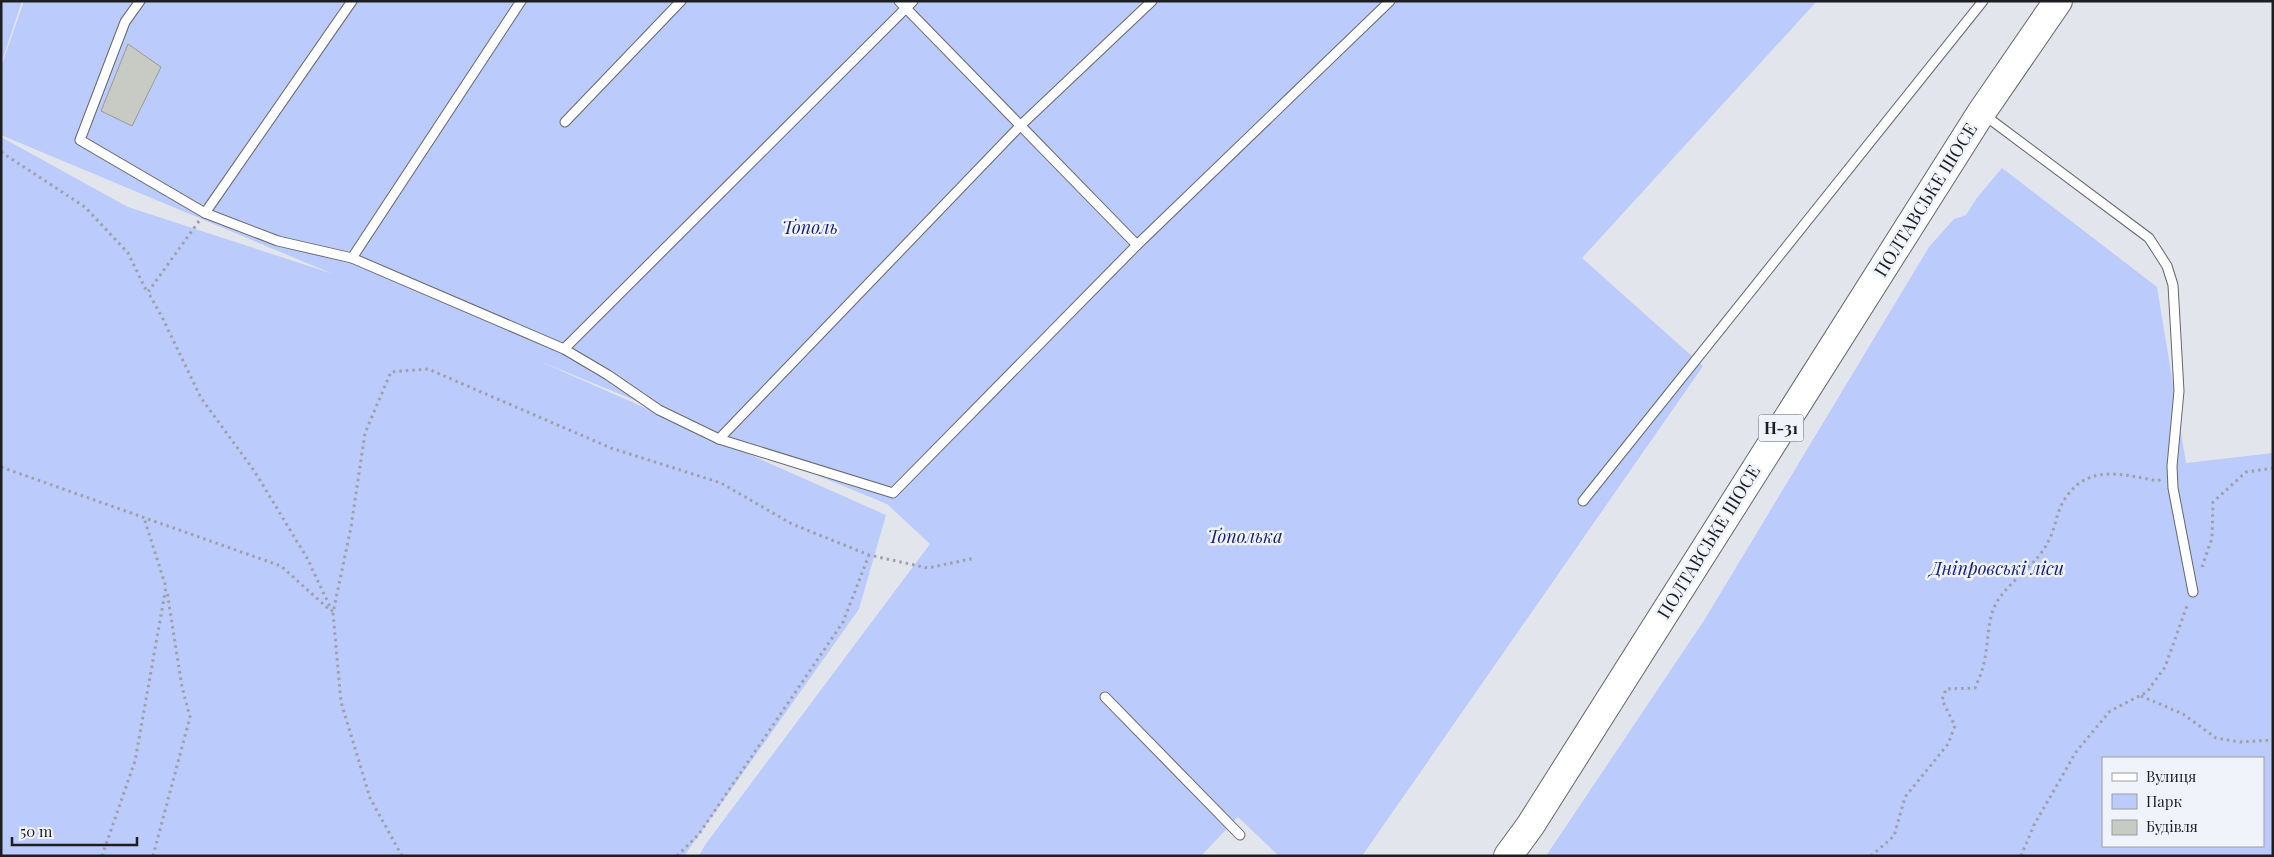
<svg xmlns="http://www.w3.org/2000/svg" width="2274" height="857" font-family="'Playfair Display',serif">
  <rect width="100%" height="100%" fill="#e3e5ed"/>
  <g fill="#bacbfc" fill-rule="evenodd">
    <path d="M1 1H22L1 64Z"/>
    <path d="M24 1H1817L1582 258 1703 366 1362 856H1279L1238 817 1201 856H699L705 845 930 544 887 504 537 360 886 515 859 609 684 856H1V137L128 207 333 274 1 135V67Z"/>
    <path d="M2002 168 2157 287 2186 463 2273 453V856H1546L1705 619 1929 247 1954 219 1966 215 1976 199ZM2103 758H2263V846H2103Z"/>
  </g>
  <path fill="#c8cbc3" stroke="#999b94" d="M128 44 161 67 132 126 101 111Z"/>
  <g fill="none" stroke-linecap="round" stroke-linejoin="round">
    <defs>
      <g id="service">
        <path d="M140 1 125 22 80 140 205 213 278 241 352 258 564 349 608 375 659 410 719 439 893 493 1137 245 1390 1"/>
        <path d="M899 1 1137 245"/>
        <path d="M1983 114 2149 238 2167 266 2173 285 2179 391 2172 466 2173 488 2193 592"/>
        <path d="M565 122 681 1"/>
        <path d="M205 213 352 1"/>
        <path d="M352 258 521 1"/>
        <path d="M564 349 913 1"/>
        <path d="M719 439 1021 125 1152 1"/>
        <path d="M1583 501 1983 1"/>
        <path d="M1105 697 1240 835"/>
      </g>
      <path id="primary" d="M1508 856 1530 826 1981 113 2058 1"/>
    </defs>
    <use href="#service" stroke="#64676d" stroke-width="11"/>
    <use href="#primary" stroke="#64676d" stroke-width="30"/>
    <g stroke="#9fa0a7" stroke-width="3" stroke-dasharray="2.5 4" stroke-linecap="butt">
      <path d="M1 152 85 207 128 253 147 292"/>
      <path d="M199 221 148 292 163 319 201 398 255 472 307 558 333 613"/>
      <path d="M1 467 281 566 331 611"/>
      <path d="M2202 567 2212 538 2213 502 2246 472 2273 468"/>
      <path d="M2141 696 2183 714 2216 738 2240 742 2273 740"/>
      <path d="M102 856 135 761 166 587 144 518"/>
      <path d="M153 856 190 717 182 687 167 591"/>
      <path d="M402 856 370 798 341 702 333 613 351 527 365 433 391 372 428 369 611 448 721 483 792 524 869 555 928 568 975 558"/>
      <path d="M677 856 699 834 843 622 869 555"/>
      <path d="M1871 856 1894 836 1905 797 1948 744 1955 726 1942 700 1946 689 1975 688C1978 681 1981 674 1983 667 1988 649 1987 628 1993 610 2003 584 2036 567 2048 542 2055 530 2056 514 2063 502 2086 463 2120 474 2158 481L2161 479"/>
      <path d="M2021 856 2034 825 2076 752 2110 711 2147 692 2165 667 2188 603"/>
    </g>
    <use href="#service" stroke="#fff" stroke-width="9"/>
    <use href="#primary" stroke="#fff" stroke-width="28"/>
  </g>
  <g text-anchor="middle" stroke-width="5" stroke-linejoin="round" paint-order="stroke">
    <rect fill="#f0f3fa" stroke="#5c5e62" stroke-width="1" x="1758.5" y="414.5" width="45" height="27" rx="4"/>
    <g font-size="16" font-weight="bold" fill="#1d1e21">
      <text x="1781" y="434">Н-31</text>
    </g>
    <g font-size="18" fill="#1d1e21" stroke="#f0f3fa">
      <text transform="translate(1926 200) rotate(-58)" y="6">ПОЛТАВСЬКЕ ШОСЕ</text>
      <text transform="translate(1709 542) rotate(-58)" y="6">ПОЛТАВСЬКЕ ШОСЕ</text>
    </g>
    <g font-size="18" font-style="italic" fill="#172276" stroke="#f0f3fa">
      <text x="810" y="234">Тополь</text>
      <text x="1245" y="543">Тополька</text>
      <text x="1997" y="575">Дніпровські ліси</text>
    </g>
  </g>
  <rect width="2274" height="857" fill="none" stroke="#1d1e21" stroke-width="5"/>
  <rect x="2102" y="757" width="162" height="90" fill="#f0f3fa" stroke="#9c9ea3"/>
  <rect x="2112" y="773" width="25" height="8" fill="#ffffff" stroke="#9c9ea3"/>
  <text x="2146" y="782" font-size="15" fill="#1d1e21">Вулиця</text>
  <rect x="2112" y="794" width="25" height="15" fill="#bacbfc" stroke="#9c9ea3"/>
  <text x="2146" y="807" font-size="15" fill="#1d1e21">Парк</text>
  <rect x="2112" y="820" width="25" height="15" fill="#c8cbc3" stroke="#9c9ea3"/>
  <text x="2146" y="832" font-size="15" fill="#1d1e21">Будівля</text>
  <path d="M12 837v8h125v-8" fill="none" stroke="#1d1e21" stroke-width="2.5"/>
  <text x="20" y="837" font-size="15" fill="#1d1e21" stroke="#f0f3fa" stroke-width="4" paint-order="stroke">50 m</text>
</svg>
